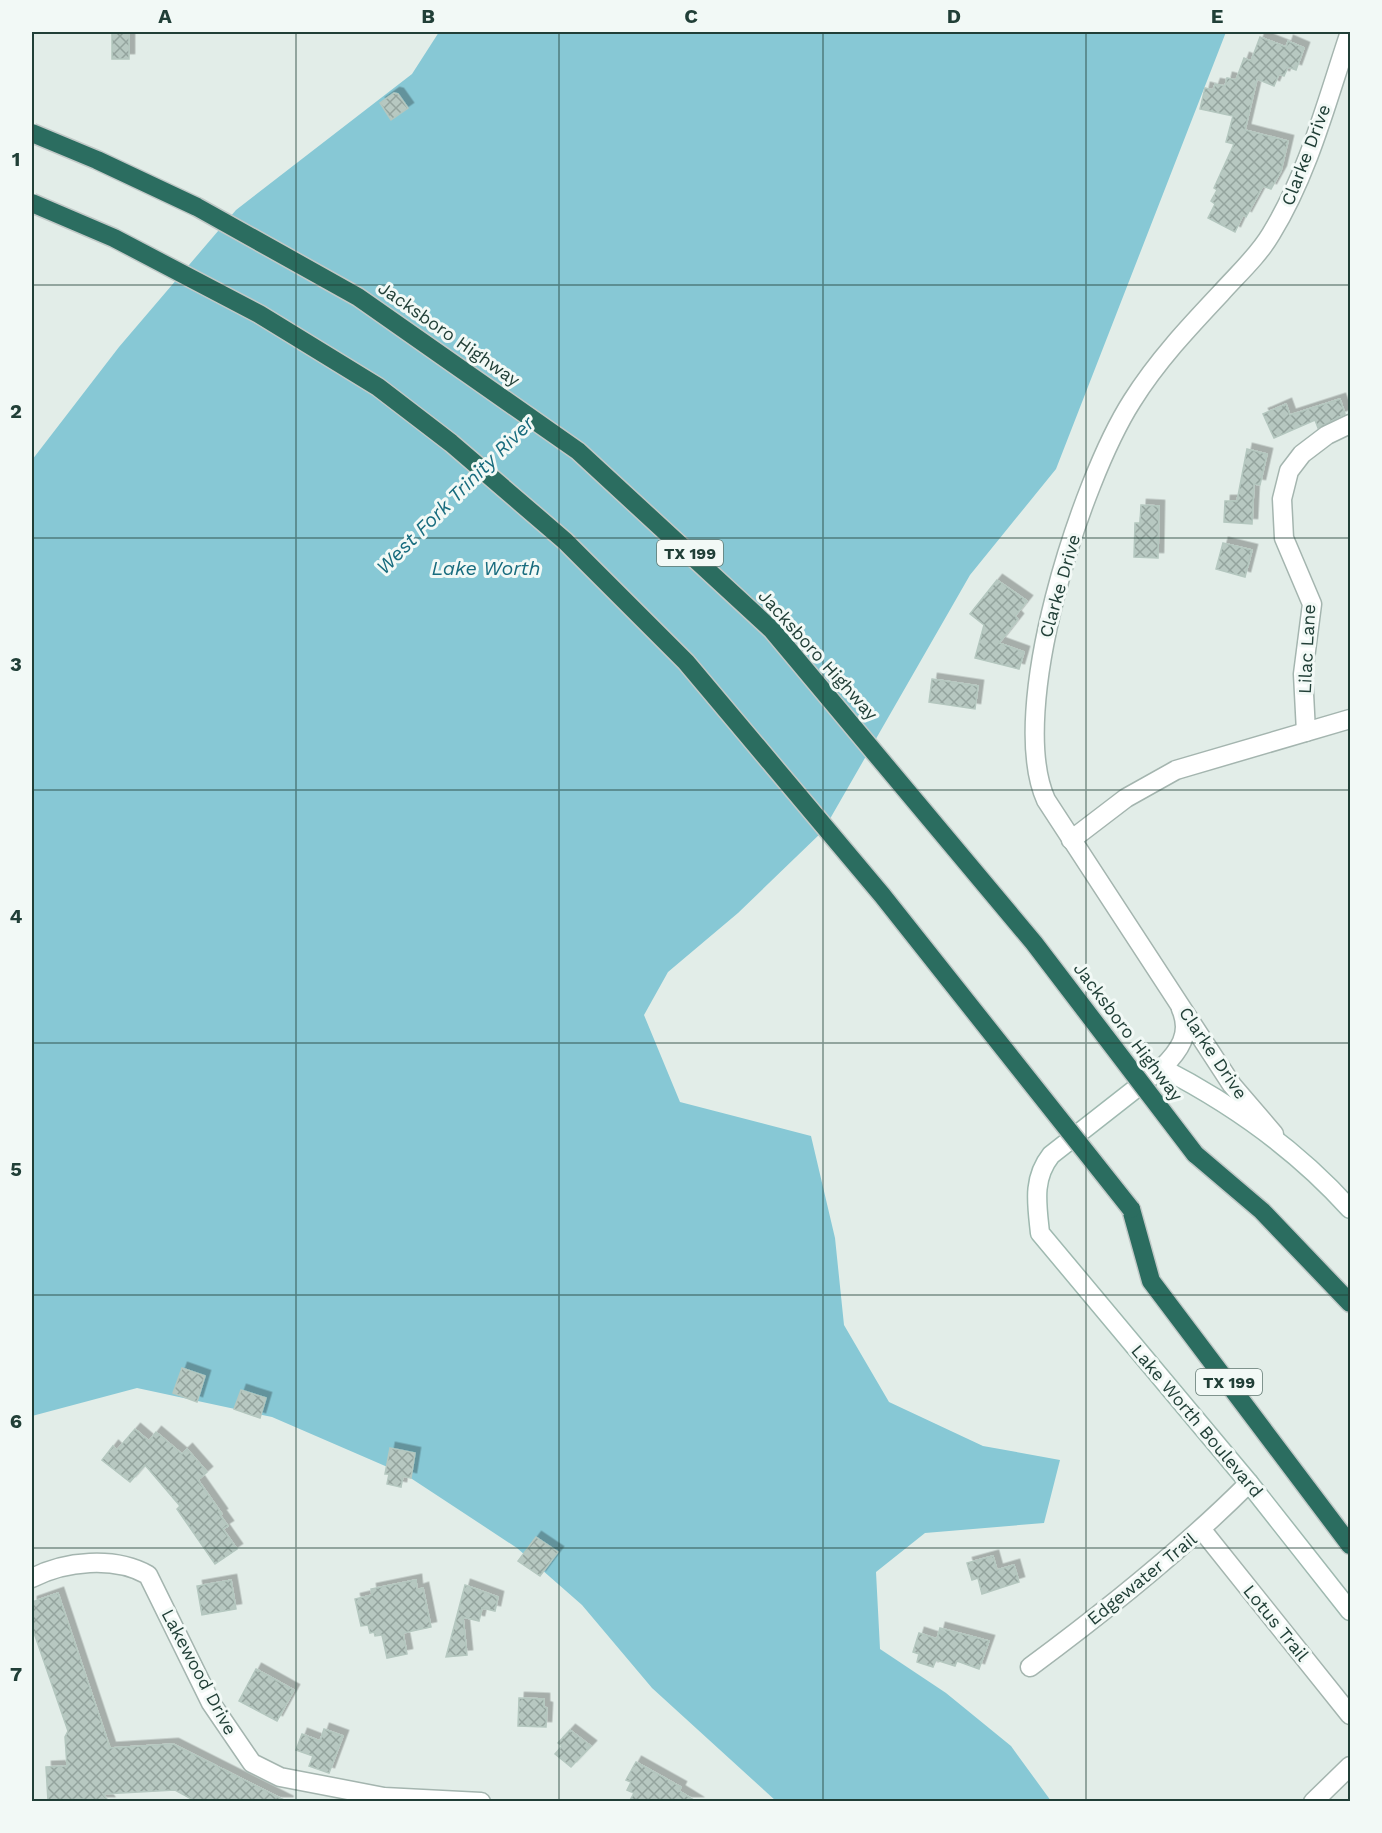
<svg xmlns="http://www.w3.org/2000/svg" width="1382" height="1833" font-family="'Work Sans',sans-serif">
  <defs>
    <pattern id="building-cross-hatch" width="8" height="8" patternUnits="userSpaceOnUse" patternTransform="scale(1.5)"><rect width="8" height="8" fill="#b7c8c1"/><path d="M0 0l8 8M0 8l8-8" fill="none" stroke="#94a49e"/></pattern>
    <filter id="shadow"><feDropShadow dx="5.5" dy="-5.5" stdDeviation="0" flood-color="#0004"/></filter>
  </defs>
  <rect width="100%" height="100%" fill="#e2ede8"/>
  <path fill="#87c8d5" d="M439 32H1226L1056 469 970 575 823 831 738 913 668 972 644 1015 680 1102 811 1136 835 1238 844 1325 889 1402 983 1446 1060 1460 1044 1523 925 1533 876 1572 880 1649 946 1693 1011 1746 1051 1801H776L652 1688 582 1605 517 1548 406 1475 272 1417 137 1388 32 1416V460L119 347 236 210 412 74Z"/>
  <g fill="url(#building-cross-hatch)" stroke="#b4c7bf" stroke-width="1.5" filter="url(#shadow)">
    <rect x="112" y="32" width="17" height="27"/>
    <path d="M1260 37 1286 47 1288 41 1304 48 1296 70 1288 67 1284 76 1279 74 1274 86 1257 79 1245 130 1288 141 1281 171 1271 189 1263 186 1246 217 1243 215 1235 232 1208 218 1215 204 1211 201 1217 190 1214 188 1234 144 1226 142 1233 116 1200 109 1205 88 1213 90 1215 84 1225 86 1227 78 1236 80 1244 58 1251 61Z"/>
    <path d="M394 93 398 94 408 108 391 120 380 103Z"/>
    <path d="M1340 399 1345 414 1318 428 1315 420 1274 438 1263 414 1286 404 1290 415Z"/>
    <path d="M1247 449 1267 454 1260 485 1254 484 1252 524 1224 522 1225 501H1237Z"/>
    <path d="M1141 505 1159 506 1158 558 1134 557 1135 523H1140Z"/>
    <path d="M1223 543 1252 550 1245 577 1216 569Z"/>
    <path d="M997 580 1027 601 1015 616 1018 619 999 643 1024 652 1019 669 975 658 984 625 970 614Z"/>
    <path d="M932 679 978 686 975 709 929 702Z"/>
    <path d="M182 1368 205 1376 197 1402 173 1393Z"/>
    <path d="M241 1390 266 1398 260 1418 234 1409Z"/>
    <path d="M135 1429 149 1441 156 1432 182 1454 187 1449 207 1472 198 1480 222 1514 220 1515 228 1526 223 1529 237 1549 215 1564 177 1509 180 1506 145 1465 130 1482 102 1460 113 1446 117 1450Z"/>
    <path d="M390 1448 415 1453 411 1478 403 1476 401 1487 387 1484 389 1474H385Z"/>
    <path d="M536 1537 558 1552 540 1576 518 1561Z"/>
    <path d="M993 1556 997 1570 1014 1565 1019 1582 982 1594 978 1578 972 1580 967 1563Z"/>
    <path d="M231 1580 236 1609 202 1615 197 1586Z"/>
    <path d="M416 1580 417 1590 423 1588 431 1627 403 1633 407 1654 387 1658 382 1635 375 1636 374 1632 370 1633 368 1625 361 1626 355 1599 372 1595 371 1589Z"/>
    <path d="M465 1585 498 1597 495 1611 482 1608 479 1621 463 1617 467 1655 446 1657Z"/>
    <path d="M58 1593 110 1748 173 1744 288 1802H197L175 1790 103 1794 109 1802H83V1799L48 1801 46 1767 67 1766 65 1737 68 1731 32 1627V1602Z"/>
    <path d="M940 1628 989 1641 979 1669 957 1661 955 1666 936 1660 933 1667 917 1662 919 1654 913 1652 919 1633 937 1639Z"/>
    <path d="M256 1669 294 1690 277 1721 239 1701Z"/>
    <path d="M519 1698 544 1699V1707L547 1708 546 1727 518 1726Z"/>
    <path d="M324 1729 343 1736 329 1773 309 1766 313 1756 296 1750 302 1734 320 1741Z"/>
    <path d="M570 1730 591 1746 571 1767 555 1754 562 1746 558 1743Z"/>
    <path d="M636 1762 681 1787 679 1791 697 1802H629L634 1793 627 1790 631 1782 626 1780Z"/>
  </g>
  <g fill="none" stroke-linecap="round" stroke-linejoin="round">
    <defs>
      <g id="street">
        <path d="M1306 732 1303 674 1312 604 1284 538 1282 499 1289 471 1302 454 1327 435 1350 424"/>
        <path d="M1071 840 1126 798 1176 770 1350 719"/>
        <path d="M1162 1068C1179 1051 1192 1034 1181 1009"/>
        <path d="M1274 1134 1232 1085 1046 800C1006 711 1081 481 1132 401 1157 361 1189 327 1221 293 1238 274 1258 256 1271 234 1309 172 1327 100 1350 32"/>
        <path d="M1202 1530 1350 1715"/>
        <path d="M32 1578C65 1561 114 1556 148 1575L211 1703 252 1763 280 1777 384 1797 481 1802"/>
        <path d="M1030 1667C1107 1610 1181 1551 1249 1483"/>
        <path d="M1313 1802 1350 1766"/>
      </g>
      <path id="secondary" d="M1350 1209C1296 1149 1234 1105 1162 1068L1051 1155C1032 1179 1037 1204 1040 1233L1249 1483 1350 1611"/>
      <g id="highway">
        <path d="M1195 1154 1262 1211 1350 1303"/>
        <path d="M1131 1209 1151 1281 1350 1545"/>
      </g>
    </defs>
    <use href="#street" stroke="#a4b5af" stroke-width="21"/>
    <use href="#secondary" stroke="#9fb9b0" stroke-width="21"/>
    <use href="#highway" stroke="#c1c9c7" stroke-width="21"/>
    <use href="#street" stroke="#fff" stroke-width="18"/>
    <use href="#secondary" stroke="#fff" stroke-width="18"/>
    <use href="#highway" stroke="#2b6d60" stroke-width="18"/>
    <defs>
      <g id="highway-bridge">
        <path d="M32 133 97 160 197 207 358 297 578 451 772 630 1034 943 1195 1154"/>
        <path d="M32 203 114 238 259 314 378 387 451 443 565 541 686 662 882 895 1131 1209"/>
      </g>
    </defs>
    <use href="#highway-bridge" stroke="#c1c9c7" stroke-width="21" stroke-linecap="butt"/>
    <use href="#highway-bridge" stroke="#2b6d60" stroke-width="18"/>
  </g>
  <path fill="none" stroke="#213f37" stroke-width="1.5" stroke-opacity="0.55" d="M296 32V1802M559 32V1802M823 32V1802M1086 32V1802M32 285H1350M32 538H1350M32 790H1350M32 1043H1350M32 1295H1350M32 1548H1350"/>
  <g text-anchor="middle" stroke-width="6" stroke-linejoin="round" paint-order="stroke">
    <g fill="#f2f9f6" stroke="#607770" stroke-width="1.5">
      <rect x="657" y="540" width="66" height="26" rx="4.5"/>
      <rect x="1196" y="1369" width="66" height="26" rx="4.5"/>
    </g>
    <g font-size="16" font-weight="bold" fill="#213f37">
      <text x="690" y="559">TX 199</text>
      <text x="1229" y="1388">TX 199</text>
    </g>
    <g font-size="18" fill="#213f37" stroke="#f2f9f6">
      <text transform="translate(1306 155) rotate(-69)" y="6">Clarke Drive</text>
      <text transform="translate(449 334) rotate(35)" y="6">Jacksboro Highway</text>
      <text transform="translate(1060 586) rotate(-74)" y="6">Clarke Drive</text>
      <text transform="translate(1307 649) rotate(-87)" y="6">Lilac Lane</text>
      <text transform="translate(818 655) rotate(48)" y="6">Jacksboro Highway</text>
      <text transform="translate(1128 1032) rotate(53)" y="6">Jacksboro Highway</text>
      <text transform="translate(1213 1053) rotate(56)" y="6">Clarke Drive</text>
      <text transform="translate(1197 1421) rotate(50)" y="6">Lake Worth Boulevard</text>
      <text transform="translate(1142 1579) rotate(-39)" y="6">Edgewater Trail</text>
      <text transform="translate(1276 1623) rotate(51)" y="6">Lotus Trail</text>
      <text transform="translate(199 1672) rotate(62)" y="6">Lakewood Drive</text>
    </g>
    <g font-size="20" font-style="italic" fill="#186c7e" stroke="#f2f9f6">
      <text transform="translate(455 495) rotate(-45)" y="7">West Fork Trinity River</text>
      <text x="486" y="575">Lake Worth</text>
    </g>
  </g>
  <rect width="1382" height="1833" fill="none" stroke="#f2f9f6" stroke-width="66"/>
  <rect x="33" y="33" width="1316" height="1767" fill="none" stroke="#213f37" stroke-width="2"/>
  <g font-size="20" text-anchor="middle" font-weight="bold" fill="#213f37">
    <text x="165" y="23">A</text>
    <text x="428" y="23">B</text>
    <text x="691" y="23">C</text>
    <text x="954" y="23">D</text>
    <text x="1217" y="23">E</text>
    <text x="16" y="166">1</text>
    <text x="16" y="418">2</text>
    <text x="16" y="671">3</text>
    <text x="16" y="923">4</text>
    <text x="16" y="1176">5</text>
    <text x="16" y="1428">6</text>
    <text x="16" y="1681">7</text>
  </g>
</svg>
